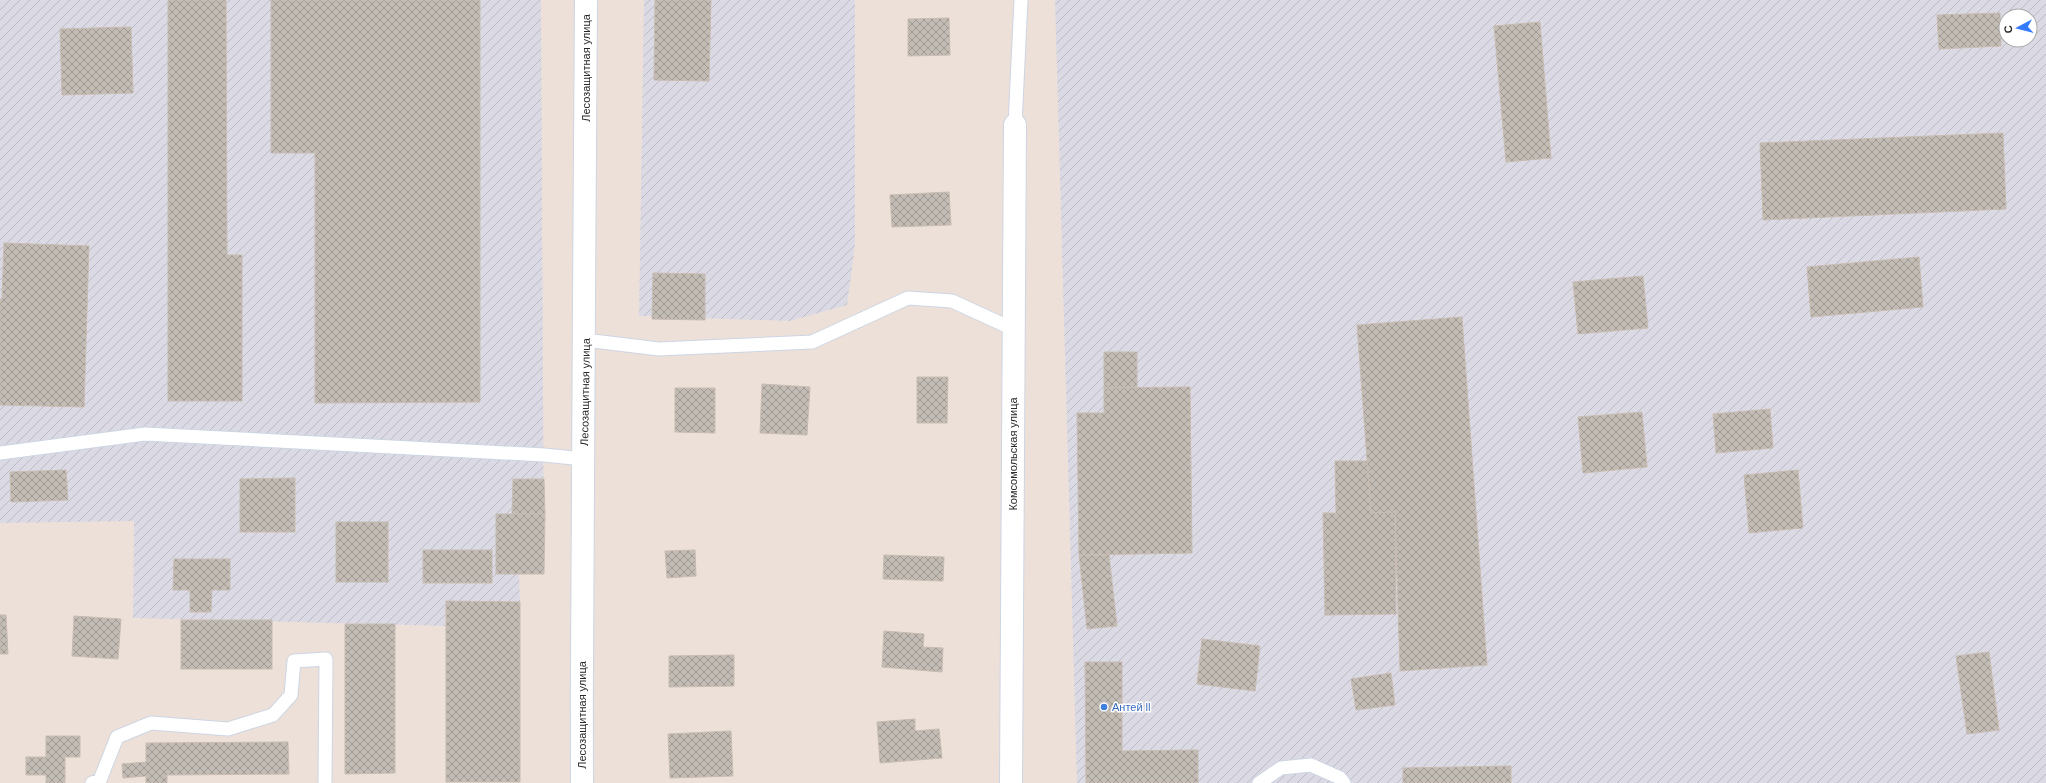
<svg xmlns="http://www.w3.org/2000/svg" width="2046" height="783" font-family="'DM Sans',sans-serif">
  <defs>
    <pattern id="industrial-furrows" width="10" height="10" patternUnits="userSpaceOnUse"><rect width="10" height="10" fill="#dbdae4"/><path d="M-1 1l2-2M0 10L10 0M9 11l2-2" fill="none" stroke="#bcbbc4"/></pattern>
    <pattern id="building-cross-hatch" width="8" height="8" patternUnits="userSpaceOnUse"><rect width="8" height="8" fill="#c3bcb4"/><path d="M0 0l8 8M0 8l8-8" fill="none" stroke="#9e9992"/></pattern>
  </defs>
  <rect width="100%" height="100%" fill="#ede0d8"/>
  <g fill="url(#industrial-furrows)" fill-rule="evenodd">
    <path d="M0 0H541L544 574H519L520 602 446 601 445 626 133 618 134 521 0 523Z"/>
    <path d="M644 0H855V246L847 305 790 321 639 316Z"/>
    <path d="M1055 0H2046V783H1077ZM2006 16H2030V40H2006Z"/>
  </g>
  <g fill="url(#building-cross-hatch)" stroke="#c8bcb2">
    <path d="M168 0H226L227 255H242V401H168Z"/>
    <path d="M271 0H480V402L315 403V153H271Z"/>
    <path d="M655 0H711L709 81 654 80Z"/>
    <path d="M2000 13 2001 46 1939 49 1937 15Z"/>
    <path d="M949 18 950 55 908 56V19Z"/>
    <path d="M1540 22 1551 158 1506 162 1494 26Z"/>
    <path d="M131 27 133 93 62 95 60 29Z"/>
    <path d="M2003 133 2006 209 1763 220 1760 143Z"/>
    <path d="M949 192 951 225 892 227 890 195Z"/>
    <path d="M4 243 89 246 84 407 0 405V299H2Z"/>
    <path d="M1919 257 1923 307 1811 317 1807 267Z"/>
    <path d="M653 273 705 274V320L652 319Z"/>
    <path d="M1643 276 1648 328 1578 334 1573 282Z"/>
    <path d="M1462 317 1487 665 1400 671 1395 512 1371 513 1357 325Z"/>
    <path d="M1104 352H1137V387L1104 388Z"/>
    <path d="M917 377H948L947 423H917Z"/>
    <path d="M762 384 810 387 807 435 760 433Z"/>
    <path d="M1190 387 1192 553 1079 555 1077 413H1104V388Z"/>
    <path d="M675 388H715V433L675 432Z"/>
    <path d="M1770 409 1773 448 1716 453 1713 414Z"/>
    <path d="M1642 412 1647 467 1583 473 1578 417Z"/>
    <path d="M1335 461H1367L1371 513 1395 512 1396 614 1325 615 1323 513H1336Z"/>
    <path d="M66 470 68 500 11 502 10 472Z"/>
    <path d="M1798 470 1803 528 1749 533 1744 475Z"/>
    <path d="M295 478V532H240V479Z"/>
    <path d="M513 479H544L545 514H512Z"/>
    <path d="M496 514H545L544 574H496Z"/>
    <rect x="336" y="522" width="52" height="60"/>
    <rect x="423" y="550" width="69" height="33"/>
    <path d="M695 550 696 576 667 578 665 551Z"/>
    <path d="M884 555 944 557 943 581 883 579Z"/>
    <path d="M1079 555H1109L1117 626 1087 629Z"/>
    <path d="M174 559H230V590H212L211 612H190V590H173Z"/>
    <path d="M446 601 520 602V782H446Z"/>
    <path d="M0 615H6L8 654H0Z"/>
    <path d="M74 616 121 619 118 659 72 656Z"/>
    <rect x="181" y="620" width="91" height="49"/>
    <path d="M345 624H395V773L345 774Z"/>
    <path d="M884 631 924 634 923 647 943 648 942 672 882 667Z"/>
    <path d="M1202 639 1260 646 1255 691 1197 684Z"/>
    <path d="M1989 652 1999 730 1967 734 1956 656Z"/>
    <path d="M734 655V686L669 687V656Z"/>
    <path d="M1085 662H1122V751L1198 750V783H1086Z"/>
    <path d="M1391 673 1395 705 1356 710 1351 679Z"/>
    <path d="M915 719V731L939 729 942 758 880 763 877 722Z"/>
    <path d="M731 731 733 776 670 778 668 734Z"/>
    <path d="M46 736H80V757H65V783H46V775H26V757H46Z"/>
    <path d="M288 742 289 774 167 775V783H146V776L123 778 122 764 146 762V743Z"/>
    <path d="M1511 766V783H1403V768Z"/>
  </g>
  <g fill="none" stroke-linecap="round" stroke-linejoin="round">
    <defs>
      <g id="lane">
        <path d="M1015 125 1021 0"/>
        <path d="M585 340 659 349 812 342 908 298 952 301 1013 329"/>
        <path d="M0 453 145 434 544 455 584 459"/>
        <path d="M92 783 100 780 117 737 151 723 228 729 273 715 291 695 294 661 326 659 325 783"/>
        <path d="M1259 783 1281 768 1311 765 1340 778 1344 783"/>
      </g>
      <g id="street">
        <path d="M582 783C581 522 585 261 586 0"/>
        <path d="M1011 783 1015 125"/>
      </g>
    </defs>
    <use href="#lane" stroke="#cdd5e3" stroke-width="15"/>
    <use href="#street" stroke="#cdd5e3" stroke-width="24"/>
    <use href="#lane" stroke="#fff" stroke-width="13"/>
    <use href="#street" stroke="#fff" stroke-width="22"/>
  </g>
  <circle fill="#3f7fe0" stroke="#fff" stroke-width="1.5" cx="1104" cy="707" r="4"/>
  <g text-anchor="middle" stroke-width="3" stroke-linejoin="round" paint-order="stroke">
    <g font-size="11" fill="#282828" stroke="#fff">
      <text transform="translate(586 68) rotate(-90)" y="4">Лесозащитная улица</text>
      <text transform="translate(585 392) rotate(-89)" y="4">Лесозащитная улица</text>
      <text transform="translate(1013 454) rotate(-90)" y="4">Комсомольская улица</text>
      <text transform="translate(582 715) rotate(-90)" y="4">Лесозащитная улица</text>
    </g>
    <g font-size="11" fill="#366cbe" stroke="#fff" text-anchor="start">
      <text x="1112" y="711">Антей II</text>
    </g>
  </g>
  <g transform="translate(2018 28) rotate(263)"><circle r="19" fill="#ffffff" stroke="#a9a9a9"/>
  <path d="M0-3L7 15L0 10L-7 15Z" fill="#337aff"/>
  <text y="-6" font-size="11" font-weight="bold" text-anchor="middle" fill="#282828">С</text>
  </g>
</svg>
